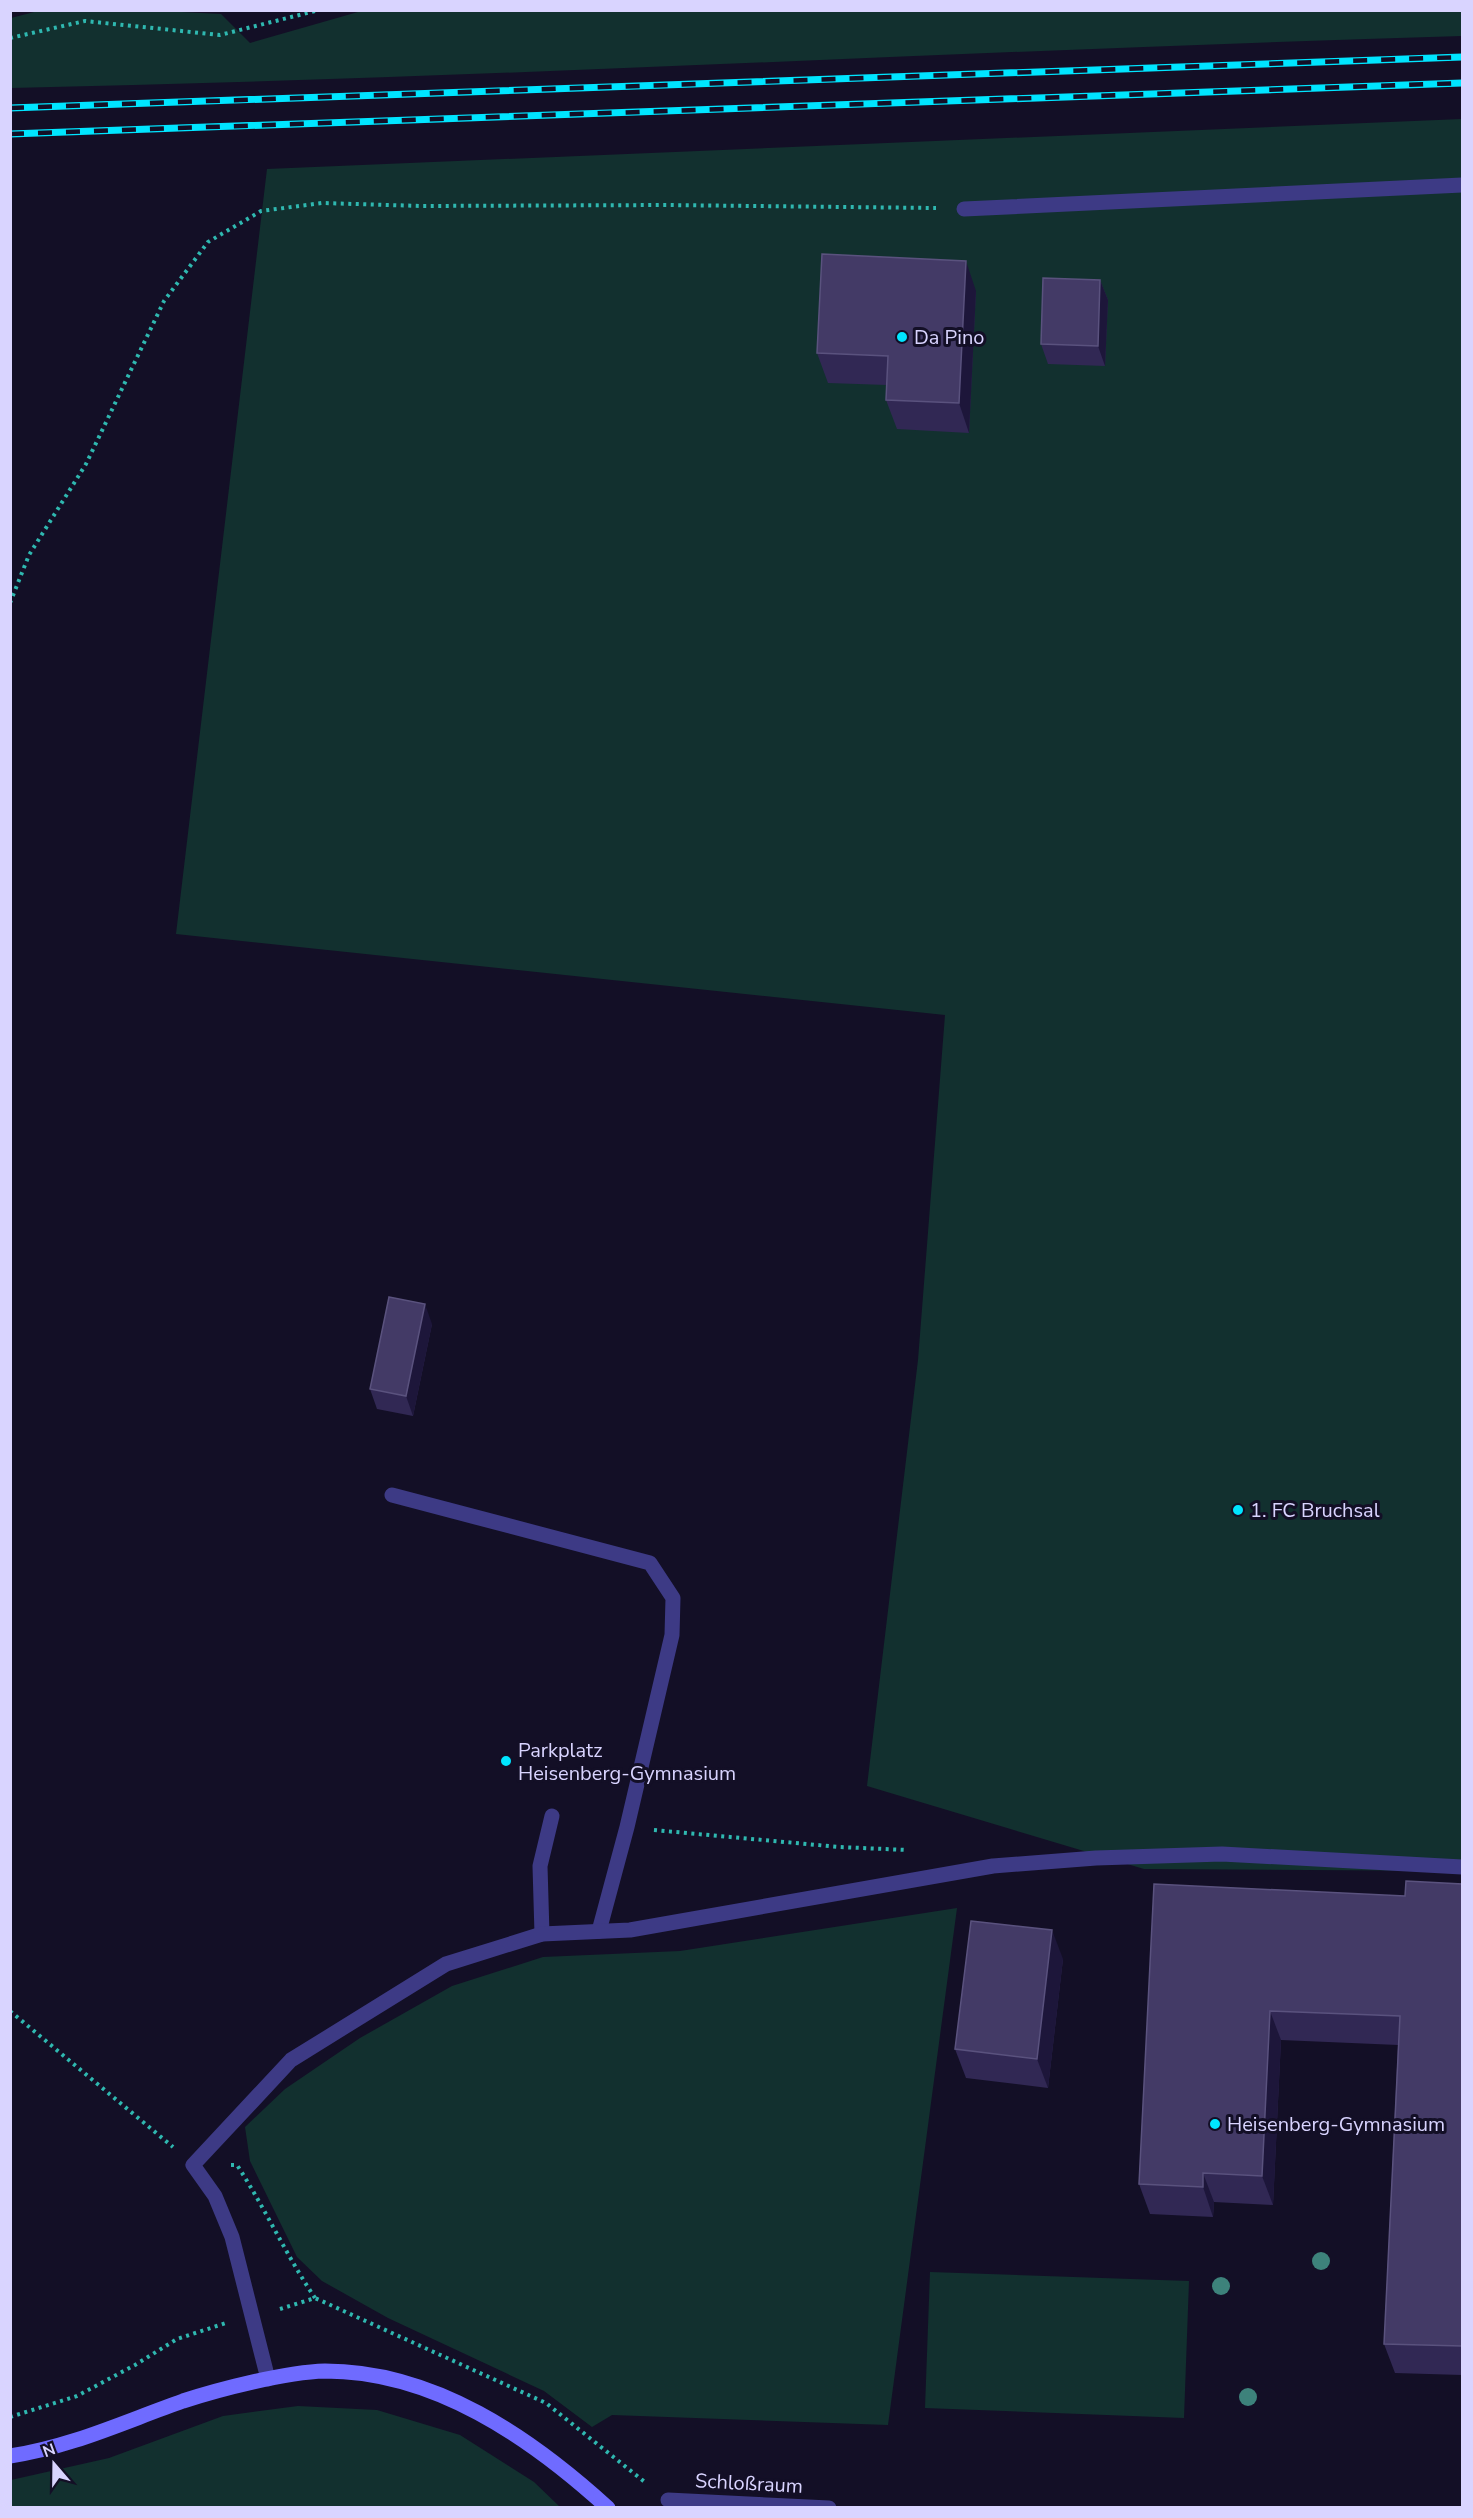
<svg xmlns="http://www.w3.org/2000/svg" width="1473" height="2518" font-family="'Nunito Sans',sans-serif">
  <rect width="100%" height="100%" fill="#130f26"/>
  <g fill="#12302f">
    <path d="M162 11 221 14 250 43 365 10H1462V36C978 50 495 78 11 88V18L38 11Z"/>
    <path d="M1462 119V1871L1144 1869 867 1786 918 1360 945 1015 176 934 267 169Z"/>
    <path d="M957 1908 888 2425 612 2415 592 2427 544 2391 388 2318 322 2281 297 2257 250 2161 245 2127 285 2089 360 2038 452 1986 543 1957 680 1951Z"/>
    <path d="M930 2272 1189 2281 1184 2418 925 2408Z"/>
    <path d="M298 2406 377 2410 460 2435 534 2482 560 2507H11V2480L109 2458 223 2416Z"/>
  </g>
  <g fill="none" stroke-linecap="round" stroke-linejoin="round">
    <g stroke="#2fb8b0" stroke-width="4" stroke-dasharray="3 4.5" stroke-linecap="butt">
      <path d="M10 38 85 21 220 35 319 10"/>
      <path d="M10 603 29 555 86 464 164 301 208 242 261 211 322 203 422 206 667 205 936 208"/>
      <path d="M654 1830 839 1847 907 1850"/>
      <path d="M10 2011 173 2147"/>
      <path d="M231 2165H237C265 2208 286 2255 315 2298"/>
      <path d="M280 2309 315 2298 546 2403 646 2483"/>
      <path d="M10 2417 77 2396 135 2365 177 2339 226 2323"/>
    </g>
    <g stroke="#3d3a85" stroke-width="15">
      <path d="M964 209 1462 185"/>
      <path d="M392 1495 650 1563 673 1598 672 1635 627 1827 599 1931"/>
      <path d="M542 1934 540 1866 552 1816"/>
      <path d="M268 2379 232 2237 215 2196 193 2165 291 2060 446 1964 542 1934 630 1930 993 1866 1096 1858 1222 1854 1462 1867"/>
      <path d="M668 2500 829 2508"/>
    </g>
    <path stroke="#6f6bff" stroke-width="15" d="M10 2456C71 2447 126 2421 183 2401 220 2389 286 2372 325 2371 434 2371 530 2437 608 2508"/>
    <defs>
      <g id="rail">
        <path d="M10 108 1462 57"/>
        <path d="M10 134 1462 83"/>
      </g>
    </defs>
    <use href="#rail" stroke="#00e5ff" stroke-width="7"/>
    <use href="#rail" stroke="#130f26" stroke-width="4.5" stroke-dasharray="14" stroke-linecap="butt"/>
  </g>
  <g fill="#3d827b">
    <circle cx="1321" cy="2261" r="9"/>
    <circle cx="1221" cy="2286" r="9"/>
    <circle cx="1248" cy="2397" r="9"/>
  </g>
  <g fill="#312854">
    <path d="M1100 280 1108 300 1105 366 1048 364 1041 344Z"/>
    <path d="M976 291 969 433 897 429 886 400 887 385 828 383 817 353Z"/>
    <path d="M432 1324 413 1416 377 1409 370 1389Z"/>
    <path d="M1154 1884 1405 1896 1462 1884V2375L1395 2373 1384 2344 1398 2045 1281 2040 1273 2205 1214 2202 1213 2217 1150 2214 1139 2184Z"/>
    <path d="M1063 1959 1048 2088 966 2078 955 2049Z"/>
  </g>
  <g fill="#1d163a">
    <path d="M966 261 976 291 969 433 959 403Z"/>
    <path d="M1100 280 1108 300 1105 366 1098 346Z"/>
    <path d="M425 1304 432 1324 413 1416 406 1396Z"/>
    <path d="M1052 1930 1063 1959 1048 2088 1037 2059Z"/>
    <path d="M1270 2011 1281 2040 1273 2205 1262 2176Z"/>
    <path d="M1203 2173 1214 2202 1213 2217 1203 2187Z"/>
  </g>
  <g fill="#433a66" stroke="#5a527e" stroke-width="1.5">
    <path d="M822 254 966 261 959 403 886 400 888 356 817 353Z"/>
    <path d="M1043 278 1100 280 1098 346 1041 344Z"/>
    <path d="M389 1297 425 1304 406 1396 370 1389Z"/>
    <path d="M1406 1881 1462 1884V2346L1384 2344 1400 2016 1270 2011 1262 2176 1203 2173V2187L1139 2184 1154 1884 1405 1896Z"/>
    <path d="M971 1921 1052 1930 1037 2059 955 2049Z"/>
  </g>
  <g fill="#00e5ff" stroke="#130f26" stroke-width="2">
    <circle cx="902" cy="337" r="6"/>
    <circle cx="1238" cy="1510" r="6"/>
    <circle cx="506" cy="1761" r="6"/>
    <circle cx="1215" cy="2124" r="6"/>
  </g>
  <g text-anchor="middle" stroke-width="6" stroke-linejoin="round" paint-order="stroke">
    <g font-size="20" fill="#d9d4ff" stroke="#130f26" text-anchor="start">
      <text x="914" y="344">Da Pino</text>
      <text x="1250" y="1517">1. FC Bruchsal</text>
      <text x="518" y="1757">Parkplatz<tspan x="518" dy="23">Heisenberg-Gymnasium</tspan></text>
      <text x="1227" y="2131">Heisenberg-Gymnasium</text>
    </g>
    <g font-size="20" fill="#d9d4ff" stroke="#130f26">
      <text transform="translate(749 2483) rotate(3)" y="7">Schloßraum</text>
    </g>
  </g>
  <rect width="1473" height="2518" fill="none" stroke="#d9d4ff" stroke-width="24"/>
  <g transform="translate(54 2464) rotate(340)" stroke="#130f26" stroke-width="4.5" paint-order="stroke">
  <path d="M0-4.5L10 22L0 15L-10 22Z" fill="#d9d4ff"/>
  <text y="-9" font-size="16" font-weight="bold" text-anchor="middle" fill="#d9d4ff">N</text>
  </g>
</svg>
